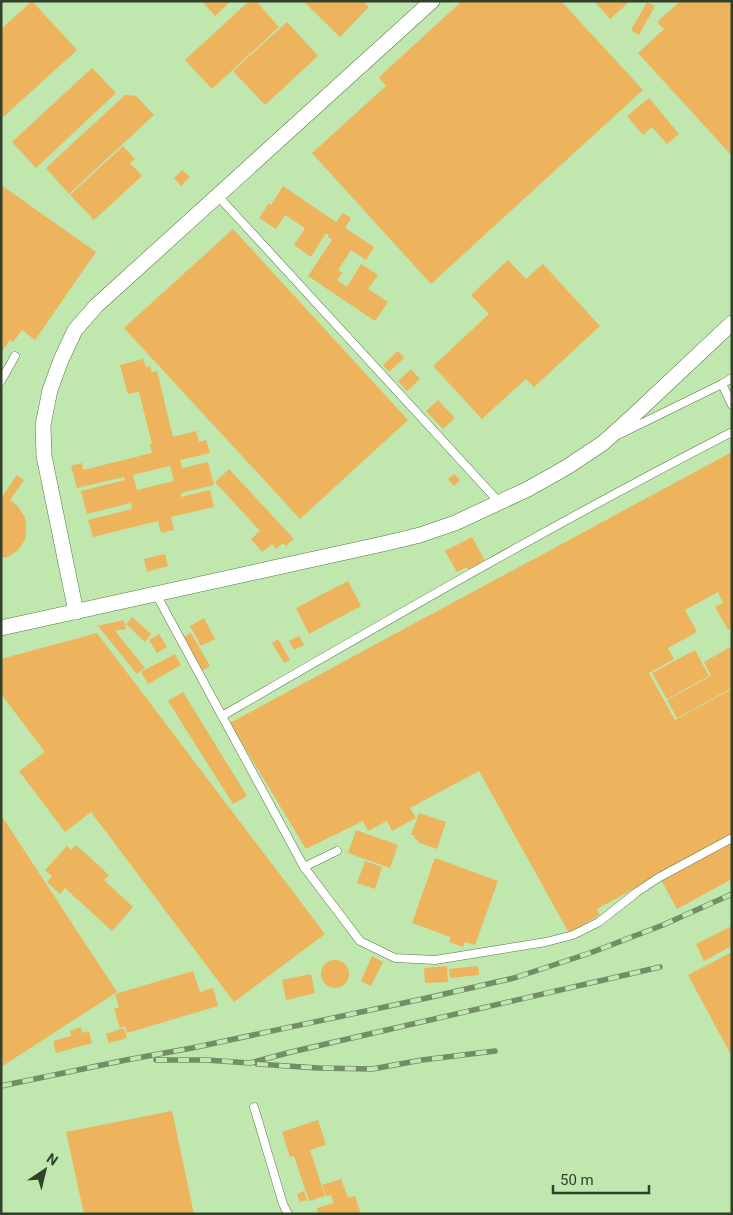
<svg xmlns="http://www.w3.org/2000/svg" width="733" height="1215" font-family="Roboto,sans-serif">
  <rect width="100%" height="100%" fill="#bfe7ae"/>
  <g fill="#edb45d" fill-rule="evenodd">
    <path d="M32 1 77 50 1 119V29Z"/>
    <path d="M202 1H231L215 16Z"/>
    <path d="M249 1H256L279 27 212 89 185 60Z"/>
    <path d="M303 1H363L369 7 340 37Z"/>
    <path d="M462 1H561L643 90 431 284 312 153 386 86 379 77Z"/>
    <path d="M594 1H630L610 19Z"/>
    <path d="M678 1H732V156L638 53 664 29 657 22 679 2Z"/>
    <path d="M647 2 655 6 639 35 631 30Z"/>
    <path d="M287 22 318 56 265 105 233 71Z"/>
    <path d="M92 68 116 93 36 168 12 142Z"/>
    <path d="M125 95 136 96 154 115 69 194 46 168Z"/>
    <path d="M649 98 679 134 667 144 652 127 643 135 627 116Z"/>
    <path d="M123 146 135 159 130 163 142 176 94 220 70 195Z"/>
    <path d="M182 170 190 177 181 186 174 178Z"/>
    <path d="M1 185 96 252 35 340 22 330 13 342 10 340 1 353Z"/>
    <path d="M283 186 336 222 343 213 351 218 345 228 374 247 366 260 351 250 338 270 342 273 337 280 347 287 361 264 378 275 368 289 388 302 375 321 308 276 332 240 328 237 329 235 326 233 311 257 294 245 305 228 285 215 276 229 259 218 269 203 271 205Z"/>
    <path d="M233 229 408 420 300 519 124 328Z"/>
    <path d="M508 260 526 279 543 264 600 326 534 387 526 379 482 419 433 366 489 314 471 295Z"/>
    <path d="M398 351 404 358 389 372 383 365Z"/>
    <path d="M143 359 146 367 150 366 152 372 157 371 173 437 196 431 199 442 206 440 210 453 180 460 182 468 208 462 214 485 181 493V497L210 490 214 507 171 517 174 530 161 533 158 521 93 537 88 520 132 509 131 503 87 514 81 491 125 480 124 477 77 488 71 466 82 463 83 470 152 453 150 444H152L139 392 128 394 120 365ZM170 466 174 481 137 490 133 475Z"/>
    <path d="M411 369 420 379 407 391 398 381Z"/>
    <path d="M438 400 455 418 443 429 426 411Z"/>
    <path d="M732 452V628L728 630 715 607 723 603 718 592 685 610 697 632 668 648 674 659 649 673 675 720 732 689V835L597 909 600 915 569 933 479 771 410 808 416 818 392 831 387 821 368 831 363 821 306 849 230 723Z"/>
    <path d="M229 469 294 539 286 546 283 543 276 549 272 544 262 552 251 539 260 531 215 482Z"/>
    <path d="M454 474 460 480 454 486 448 479Z"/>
    <path d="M17 475 24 480 10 500 18 506 24 516 26 522V534L25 540 18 550 8 557 1 558V496L2 497Z"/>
    <path d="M472 537 485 561 469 570 467 567 457 572 445 551Z"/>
    <path d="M165 554 168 566 147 572 144 559Z"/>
    <path d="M348 581 361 606 309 634 296 608Z"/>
    <path d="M132 617 151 634 145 642 126 624Z"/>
    <path d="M204 618 215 639 201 646 190 626Z"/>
    <path d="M124 620 126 629 115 631 145 668 137 674 98 626Z"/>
    <path d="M97 633 325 934 234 1002 91 812 65 832 19 771 45 752 1 694V659Z"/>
    <path d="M191 633 210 666 202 671 183 637Z"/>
    <path d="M159 634 167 647 157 653 149 640Z"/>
    <path d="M299 636 304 645 294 650 289 641Z"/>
    <path d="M278 639 290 660 284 663 272 643Z"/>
    <path d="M732 646V688L677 718 667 700 711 676 704 662Z"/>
    <path d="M695 650 709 676 667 699 652 673Z"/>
    <path d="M175 654 181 665 148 684 141 672Z"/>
    <path d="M183 692 247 796 233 804 168 701Z"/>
    <path d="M419 813 446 822 437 849 417 842 418 840 414 838 415 836 411 835Z"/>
    <path d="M1 815 117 992 1 1067Z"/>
    <path d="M356 830 398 845 390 868 348 853Z"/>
    <path d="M732 841V879L677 909 661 880Z"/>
    <path d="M76 845 109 875 104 880 133 907 112 931 65 888 60 894 47 882 52 876 45 870 67 846 71 850Z"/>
    <path d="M435 858 498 881 475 945 465 942 463 947 449 942 451 937 412 923Z"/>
    <path d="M365 861 382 867 375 889 357 883Z"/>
    <path d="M732 926V946L704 961 696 944Z"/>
    <path d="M732 952V1057L688 975Z"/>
    <path d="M372 956 383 962 371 986 361 981Z"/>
    <circle cx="335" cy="974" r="14"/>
    <path d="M447 966 448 982 425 983 424 968Z"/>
    <path d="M478 966 479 975 450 978 449 969Z"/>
    <path d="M193 971 200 992 213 988 218 1006 127 1033 125 1026 120 1028 114 1009 119 1007 115 994Z"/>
    <path d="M311 974 315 993 286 1000 282 980Z"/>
    <path d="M81 1027 82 1033 89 1031 92 1043 56 1053 53 1041 71 1036 70 1031Z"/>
    <path d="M124 1028 127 1038 109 1043 106 1034Z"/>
    <path d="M172 1111 194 1214H84L66 1132Z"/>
    <path d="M318 1120 326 1145 310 1150 325 1196 309 1201 294 1156 290 1157 282 1132Z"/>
    <path d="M341 1179 348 1198 355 1196 361 1214H318L317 1208 334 1203 331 1195 326 1196 322 1185Z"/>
    <path d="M304 1191 307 1200 300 1202 297 1194Z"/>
  </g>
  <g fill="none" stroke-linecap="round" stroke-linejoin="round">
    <defs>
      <g id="lane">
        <path d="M218 196 499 502"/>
        <path d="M1 381 15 356"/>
        <path d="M722 384 732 405"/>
        <path d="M620 434 722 384 732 378"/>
        <path d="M156 594 222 716C390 619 559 521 732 432"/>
        <path d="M222 716 304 867"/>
        <path d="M337 851 304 867 360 941 395 958 435 960 546 942 573 935 599 922 637 892 658 878 732 838"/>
        <path d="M254 1107 283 1204 288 1214"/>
      </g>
      <g id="street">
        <path d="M76 612 44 456 43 425 50 390 61 360 75 330 96 306 432 1"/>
        <path d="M1 628 387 543 420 535 455 523 528 489 567 467 603 443 633 416 732 323"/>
      </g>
    </defs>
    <use href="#lane" stroke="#557844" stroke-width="9"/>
    <use href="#street" stroke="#557844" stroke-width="16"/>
    <use href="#lane" stroke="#fff" stroke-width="8"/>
    <use href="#street" stroke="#fff" stroke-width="15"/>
    <defs>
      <g id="rail">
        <path d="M156 1060H206L250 1063 291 1052 660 967"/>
        <path d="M257 1064 318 1068 372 1069 422 1060 495 1051"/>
        <path d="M1 1086 126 1060 192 1048 427 998 514 978 590 953 663 925 732 894"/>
      </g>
    </defs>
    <use href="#rail" stroke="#738d67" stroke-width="5.5"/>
    <use href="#rail" stroke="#bfe7ae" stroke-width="4" stroke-dasharray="11" stroke-linecap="butt"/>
  </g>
  <rect width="733" height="1215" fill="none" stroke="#32412b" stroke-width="5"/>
  <g transform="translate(45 1170) rotate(35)" stroke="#bfe7ae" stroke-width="4" paint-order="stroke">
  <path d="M0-4L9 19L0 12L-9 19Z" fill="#32412b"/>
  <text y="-8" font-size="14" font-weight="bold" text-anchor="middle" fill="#32412b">N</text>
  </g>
  <path d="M553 1185v8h96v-8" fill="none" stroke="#32412b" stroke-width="2.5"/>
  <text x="560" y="1185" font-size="15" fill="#32412b" stroke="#bfe7ae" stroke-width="4" paint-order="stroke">50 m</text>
</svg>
